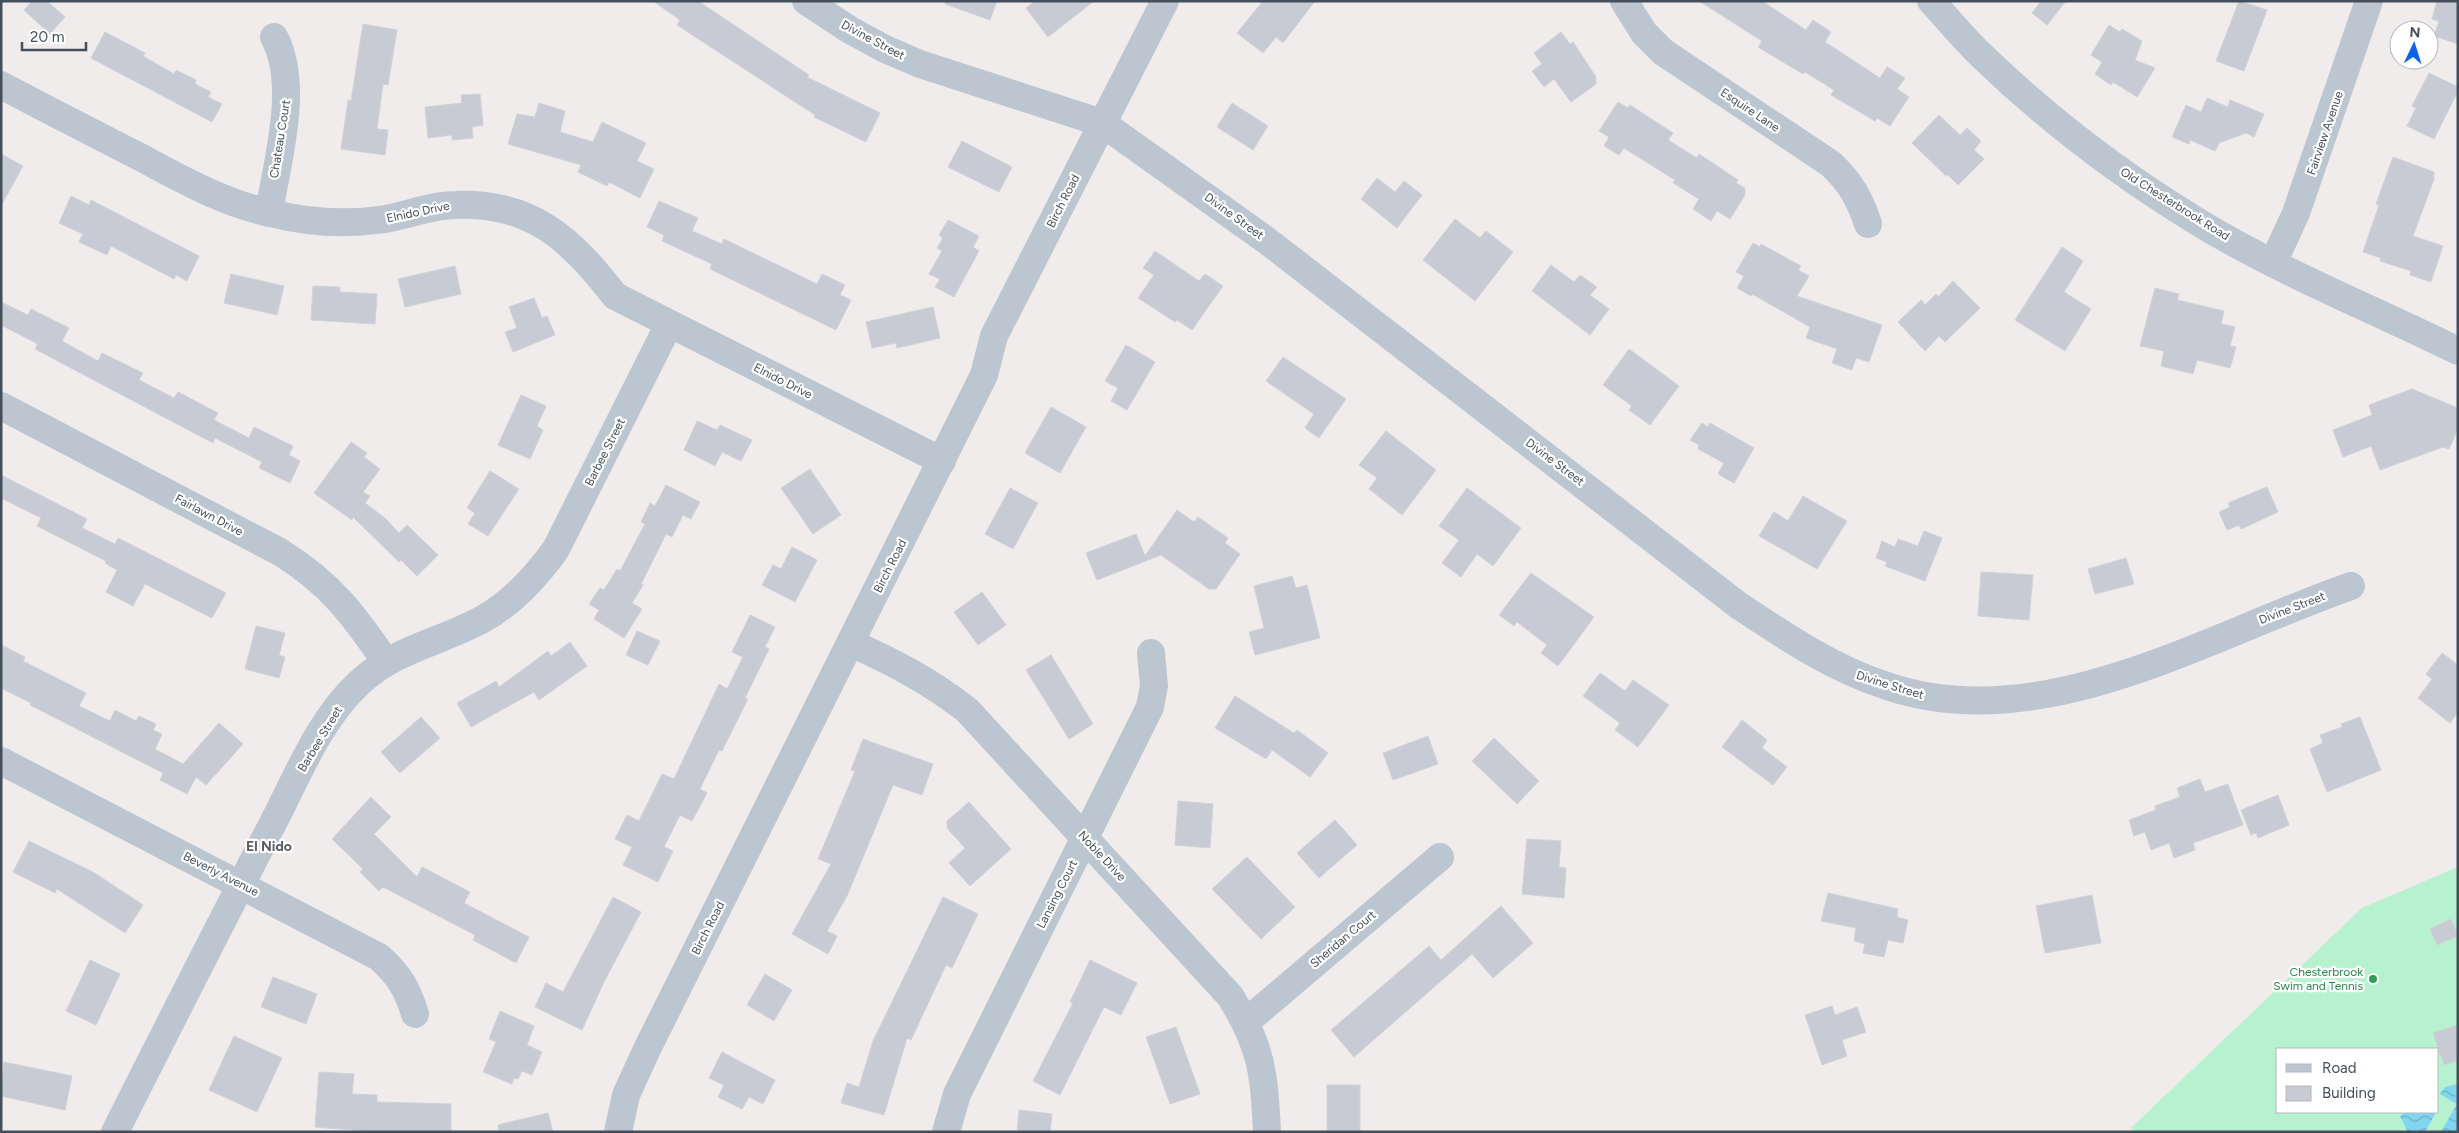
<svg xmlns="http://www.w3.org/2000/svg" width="2459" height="1133" font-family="Figtree,sans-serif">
<defs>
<pattern id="water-waves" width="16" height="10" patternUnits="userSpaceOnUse" patternTransform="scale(1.25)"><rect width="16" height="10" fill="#80d5f1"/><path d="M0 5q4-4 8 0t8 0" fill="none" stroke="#6aafc6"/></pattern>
</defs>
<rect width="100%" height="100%" fill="#f0ecec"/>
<!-- grass -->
<path fill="#b6f1d0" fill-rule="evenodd" d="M2458 867V1132H2131L2132 1127 2362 908ZM2278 1049H2438V1112H2278Z"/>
<!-- water -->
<g fill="url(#water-waves)">
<path d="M2458 1084V1132H2441L2457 1104 2440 1094 2445 1087Z"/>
<path d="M2406 1112H2436L2425 1132H2408L2400 1116Z"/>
</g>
<!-- building -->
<g fill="#c8cbd3" stroke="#d0d2d9">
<path d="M32 1H47L65 17 50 34 24 10Z"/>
<path d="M653 1H698L809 75 807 77 880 113 866 142 814 117 815 115 677 25 680 20Z"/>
<path d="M945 1H997L990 20 945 4Z"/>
<path d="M1035 1H1094L1048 37 1026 8Z"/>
<path d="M1263 1H1315L1283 43 1276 37 1263 53 1237 33Z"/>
<path d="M1699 1H1762L1806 30 1813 20 1831 32 1825 42 1880 78 1887 67 1905 78 1897 89 1909 97 1890 126 1877 118 1875 121 1831 95 1834 90 1805 72 1803 74 1758 47 1762 41Z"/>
<path d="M2041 1H2066L2047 25 2032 13Z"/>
<path d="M2239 1 2267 10 2244 71 2216 61Z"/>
<path d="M2437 1H2458V44L2434 36 2439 21 2432 19Z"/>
<path d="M363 24 397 30 388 85 383 84 377 129 388 130 385 155 341 149 348 100 351 101Z"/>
<path d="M2109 25 2120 32 2122 29 2142 41 2135 60 2155 68 2137 97 2113 82 2111 85 2095 74 2102 62 2091 55Z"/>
<path d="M105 32 145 53 143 56 174 74 176 70 196 80 195 84 211 92 208 97 222 104 212 122 91 58Z"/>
<path d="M1561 32 1570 44 1573 42 1596 77V84L1571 102 1554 79 1544 87 1532 71 1542 64 1534 53Z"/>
<path d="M2429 73 2458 87V91L2434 139 2407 126 2416 108 2412 106Z"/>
<path d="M480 94 483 125 472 127 473 138 452 140V135L428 138 425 107 462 103 461 95Z"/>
<path d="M2207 98 2228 107 2230 100 2264 114 2254 137 2246 133 2219 143 2215 151 2190 140 2189 144 2172 137 2186 105 2201 112Z"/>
<path d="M1618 102 1628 108 1630 105 1673 133 1668 140 1697 158 1699 154 1738 180 1736 183 1745 188V195L1730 219 1717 211 1711 221 1693 209 1699 199 1673 183 1675 180 1624 148 1619 155 1604 146 1609 137 1599 131Z"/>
<path d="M539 103 565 111 560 132 593 142 602 122 646 143 637 161 654 169 640 198 609 182 607 186 578 172 581 165 508 144 517 114 535 117Z"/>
<path d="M1232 103 1268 126 1253 150 1217 127Z"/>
<path d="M1939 115 1960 135 1967 128 1981 141 1974 150 1984 159 1958 185 1947 174 1946 176 1912 143Z"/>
<path d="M962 141 1012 167 999 192 948 167Z"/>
<path d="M1 154 23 166 1 206Z"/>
<path d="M2393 157 2434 172V179L2413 236 2443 246 2431 282 2410 275 2411 271 2380 261 2381 258 2363 252 2379 205 2376 204Z"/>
<path d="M1377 178 1395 192 1404 181 1422 195 1397 228 1361 199Z"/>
<path d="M71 196 89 205 91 200 199 256 187 281 176 275 174 279 111 246 107 255 79 242 83 234 59 223Z"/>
<path d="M659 201 698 218 692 231 722 244 724 239 817 284 822 274 845 285 840 295 851 300 836 330 710 269 712 264 662 241 664 235 647 227Z"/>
<path d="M1455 219 1480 238 1486 231 1513 252 1475 301 1423 260Z"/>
<path d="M948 220 979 236 973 247 979 251 954 297 935 287 940 279 929 274 942 251 937 248 943 238 939 235Z"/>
<path d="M1753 243 1760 247 1761 244 1801 266 1798 270 1809 276 1797 296 1882 325 1869 362 1856 358 1852 370 1832 363 1837 349 1806 338 1810 327 1752 294 1751 296 1737 288 1744 276 1736 272Z"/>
<path d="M2062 247 2083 261 2064 292 2091 309 2065 351 2015 320Z"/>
<path d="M1155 251 1199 281 1205 274 1223 286 1192 330 1177 320 1175 322 1138 298 1154 275 1143 268Z"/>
<path d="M1551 265 1574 282 1580 275 1597 287 1590 295 1609 309 1590 335 1532 291Z"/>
<path d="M455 266 461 294 405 307 398 279Z"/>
<path d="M231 274 284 286 277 315 224 303Z"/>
<path d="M1953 281 1980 308 1945 342 1939 336 1925 351 1898 322 1921 300 1925 305 1936 294 1938 297Z"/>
<path d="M313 286 340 287V292L377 294 375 324 311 320Z"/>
<path d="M2155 288 2179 294 2177 300 2224 311 2221 324 2235 327 2230 346 2236 347 2230 368 2197 360 2193 374 2161 366 2164 351 2140 346Z"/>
<path d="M534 298 542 318 547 316 555 335 513 352 505 332 517 328 509 307Z"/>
<path d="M1 302 28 315 31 309 69 328 62 341 98 361 102 353 143 373 139 380 174 398 178 392 218 413 214 420 249 438 254 427 293 446 289 455 300 461 290 483 259 468 262 462 215 438 213 443 35 349 38 344 1 325Z"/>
<path d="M933 307 940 338 897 348 896 343 872 348 866 322Z"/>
<path d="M1126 345 1155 362 1127 410 1111 401 1118 388 1105 381Z"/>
<path d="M1629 349 1679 386 1650 425 1629 410 1632 406 1603 385Z"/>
<path d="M1283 357 1346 399 1319 438 1305 428 1314 414 1266 381Z"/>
<path d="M2412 389 2458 408V429L2449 449 2443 447 2380 470 2371 446 2343 457 2333 430 2372 415 2369 405Z"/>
<path d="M521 395 546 406 537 426 543 430 530 459 498 445Z"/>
<path d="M1051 407 1086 427 1060 473 1025 453Z"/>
<path d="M697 421 717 430 720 425 752 440 741 461 722 452 715 466 684 450Z"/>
<path d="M1702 423 1708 427 1710 423 1754 448 1734 483 1718 474 1724 463 1698 449 1699 445 1690 440Z"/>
<path d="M1386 431 1436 470 1402 515 1369 489 1377 478 1359 465Z"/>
<path d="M351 442 367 453 364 457 380 469 363 492 370 496 365 503 385 518 399 533 407 525 438 555 417 576 401 560 399 562 353 517 352 520 314 493Z"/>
<path d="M810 469 841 515 813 534 781 488Z"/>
<path d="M490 471 519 489 488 536 468 524 475 513 467 508Z"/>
<path d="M1 475 87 519 82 528 115 544 118 538 226 593 212 618 145 584 133 606 106 592 117 570 105 563 106 561 37 526 41 518 1 498Z"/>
<path d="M666 485 700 502 691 519 683 515 672 537 666 534 641 584 643 585 632 603 642 609 624 638 594 619 599 610 589 604 600 588 604 590 617 569 620 571 645 524 641 522 650 503 655 506Z"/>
<path d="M2267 487 2278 512 2241 529 2239 525 2227 530 2219 512 2230 507 2228 503Z"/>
<path d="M1010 488 1038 503 1013 549 985 534Z"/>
<path d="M1467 488 1521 528 1493 566 1477 554 1461 577 1442 563 1459 540 1439 526Z"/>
<path d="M1803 496 1847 521 1817 569 1759 536 1774 512 1788 521Z"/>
<path d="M1177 510 1194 522 1198 517 1228 538 1225 543 1240 554 1216 589H1209L1161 555 1097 580 1086 553 1136 534 1145 556Z"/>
<path d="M1924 531 1942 538 1925 581 1885 566 1887 562 1876 558 1882 541 1895 547 1898 539 1918 546Z"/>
<path d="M792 547 817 560 795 602 762 585 773 565 781 569Z"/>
<path d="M2126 558 2134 584 2095 594 2088 569Z"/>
<path d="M1981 572 2033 575 2029 620 1978 616Z"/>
<path d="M1531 573 1594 617 1558 666 1541 653 1547 645 1517 622 1514 626 1499 615Z"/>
<path d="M1292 576 1296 588 1307 585 1320 638 1255 655 1249 632 1264 628 1254 586Z"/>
<path d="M982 592 1006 625 978 645 954 612Z"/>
<path d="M750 615 775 627 765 647 769 649 745 698 748 699 722 751 719 750 700 789 707 793 692 821 680 815 664 847 673 851 658 882 623 865 632 847 615 839 627 815 639 821 662 774 674 779 719 684 727 689 743 657 732 652Z"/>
<path d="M256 626 285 633 279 655 285 657 279 678 245 669Z"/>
<path d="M637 631 660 641 648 665 626 655Z"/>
<path d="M570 642 587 666 539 700 534 692 471 727 457 703 496 681 499 687 548 651 551 656Z"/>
<path d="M1 645 25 657 23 661 86 693 79 706 110 721 115 710 136 721 139 716 156 724 153 730 162 734 155 749 183 764 219 723 243 744 206 785 196 777 187 794 160 780 163 773 30 705 31 703 1 688Z"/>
<path d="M2442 653 2458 665V712L2450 723 2418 698 2432 679 2426 674Z"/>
<path d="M1051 655 1093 724 1069 739 1026 670Z"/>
<path d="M1600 673 1625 691 1633 680 1669 705 1638 747 1615 730 1620 723 1583 696Z"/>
<path d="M1235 696 1294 733 1297 730 1328 753 1310 777 1272 750 1266 759 1215 728Z"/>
<path d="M421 717 440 738 400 773 381 752Z"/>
<path d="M2360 717 2381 770 2327 792 2310 749 2323 743 2320 735 2342 727 2341 724Z"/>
<path d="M1742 720 1767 740 1762 748 1787 767 1773 785 1722 747Z"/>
<path d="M1428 736 1438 764 1393 780 1383 753Z"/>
<path d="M1494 738 1539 781 1517 804 1472 761Z"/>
<path d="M863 739 933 764 922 795 893 785 847 896 827 931 837 936 828 954 792 934 831 864 818 859 855 771 851 770Z"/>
<path d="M2200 779 2205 792 2228 784 2243 825 2193 843 2195 850 2174 858 2169 843 2151 850 2145 832 2134 836 2129 820 2156 810 2155 806 2180 797 2177 788Z"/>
<path d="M2278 795 2289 825 2258 838 2256 833 2251 835 2241 810Z"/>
<path d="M371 797 391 817 374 834 417 877 422 867 470 892 464 903 529 937 516 963 473 940 475 935 383 887 379 891 360 872 363 869 332 839Z"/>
<path d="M1178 801 1213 804 1210 848 1175 845Z"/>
<path d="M969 802 1011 849 970 886 949 863 965 848 947 828V821Z"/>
<path d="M1335 820 1357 845 1319 878 1297 853Z"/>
<path d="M1527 839 1561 841 1559 867 1566 868 1564 898 1522 894Z"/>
<path d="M29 841 93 872 143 905 125 933 57 889 55 893 13 872Z"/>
<path d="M1247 857 1295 907 1261 939 1212 889Z"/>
<path d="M1828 893 1898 909 1897 917 1908 920 1903 943 1888 940 1884 957 1863 953 1865 944 1854 941 1856 928 1821 921Z"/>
<path d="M2092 895 2101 943 2045 953 2036 906Z"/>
<path d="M613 897 641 912 604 982 582 1030 535 1007 546 983 563 992Z"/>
<path d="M943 897 978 914 952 968 946 965 911 1040 907 1038 884 1115 841 1103 847 1083 859 1087 873 1041Z"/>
<path d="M1501 906 1533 943 1493 978 1472 954 1354 1057 1331 1030 1429 946 1441 960Z"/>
<path d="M2451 919 2458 936 2437 945 2430 929Z"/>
<path d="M90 960 120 974 96 1025 66 1011Z"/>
<path d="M1090 960 1137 983 1121 1015 1104 1007 1060 1095 1033 1081 1073 1003 1070 1002Z"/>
<path d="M765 974 792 990 774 1021 747 1005Z"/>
<path d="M273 977 317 994 306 1024 261 1007Z"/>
<path d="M1832 1006 1835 1015 1857 1007 1866 1032 1842 1040 1847 1056 1822 1065 1805 1015Z"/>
<path d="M500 1011 534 1026 527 1045 542 1052 532 1075 522 1071 518 1079 514 1078 512 1084 483 1072 496 1042 489 1039Z"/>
<path d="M2458 1025V1060L2444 1065 2433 1033Z"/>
<path d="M1176 1027 1200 1094 1170 1104 1146 1037Z"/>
<path d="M234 1036 282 1058 257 1112 209 1090Z"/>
<path d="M722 1052 775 1080 763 1104 749 1097 742 1109 718 1097 724 1085 709 1078Z"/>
<path d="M4 1062 72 1076 65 1110 1 1096Z"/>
<path d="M319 1072 354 1074 352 1094 377 1095V1102L451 1104V1132H378L315 1127Z"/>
<rect x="1327" y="1085" width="33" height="47"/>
<path d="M1019 1110 1052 1114 1050 1132H1017Z"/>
<path d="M548 1113 553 1132H499L498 1125Z"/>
</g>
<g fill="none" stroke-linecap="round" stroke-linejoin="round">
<!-- minor -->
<g stroke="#bcc6d0" stroke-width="28">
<path d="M806 1 850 30 885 49 920 64 1102 123 1266 240 1738 605C1785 636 1830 667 1884 685 2039 740 2207 636 2351 586"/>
<path d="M1624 1 1644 33 1663 52 1831 164C1850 182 1860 199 1868 224"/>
<path d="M1931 1C1948 19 1964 39 1982 56 2047 119 2121 175 2198 222 2280 272 2371 308 2458 351"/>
<path d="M1 85C48 110 95 134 142 158 183 180 224 203 270 213 306 222 341 225 378 220 404 217 429 205 456 205 532 202 572 240 615 296L942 461"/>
<path d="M269 213C277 161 300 85 274 37"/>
<path d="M2273 263 2296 213 2369 1"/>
<path d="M1 406 280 552C331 584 353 614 386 662"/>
<path d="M851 643C895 663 928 680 967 710L1230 996C1262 1047 1264 1073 1267 1132"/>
<path d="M1 761 379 957C399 975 407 988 415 1014"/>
<path d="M1246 1022 1440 857"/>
<path d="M115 1132C167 1029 219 926 272 825 297 777 319 720 359 683 397 648 439 643 483 619 513 602 536 577 556 549L669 324"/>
<path d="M618 1132 626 1095 648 1047 984 375 994 336 1165 1"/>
<path d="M946 1132 957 1094 1150 707 1154 686 1151 653"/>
</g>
</g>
<!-- markers -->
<circle fill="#2e9e5b" stroke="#fff" stroke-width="2" cx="2373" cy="979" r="5"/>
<g text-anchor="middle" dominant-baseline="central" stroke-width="4.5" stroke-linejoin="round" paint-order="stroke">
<!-- street labels -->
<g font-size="12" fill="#444f5b" stroke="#fff">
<text transform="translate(873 40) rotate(28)">Divine Street</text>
<text transform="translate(1750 110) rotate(34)">Esquire Lane</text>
<text transform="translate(2325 133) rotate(-71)">Fairview Avenue</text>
<text transform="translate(280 139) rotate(-81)">Chateau Court</text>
<text transform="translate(1063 201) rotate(-63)">Birch Road</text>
<text transform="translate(2175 204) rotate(32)">Old Chesterbrook Road</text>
<text transform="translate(418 212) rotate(-12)">Elnido Drive</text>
<text transform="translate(1234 216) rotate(36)">Divine Street</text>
<text transform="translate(783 381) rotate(27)">Elnido Drive</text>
<text transform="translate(605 452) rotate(-63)">Barbee Street</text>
<text transform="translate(1555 462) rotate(37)">Divine Street</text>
<text transform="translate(209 515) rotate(28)">Fairlawn Drive</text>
<text transform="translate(890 566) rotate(-63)">Birch Road</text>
<text transform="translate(2292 608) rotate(-21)">Divine Street</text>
<text transform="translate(1890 685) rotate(17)">Divine Street</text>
<text transform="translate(320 739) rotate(-59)">Barbee Street</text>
<text transform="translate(1102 856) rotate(47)">Noble Drive</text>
<text transform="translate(221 874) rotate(27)">Beverly Avenue</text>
<text transform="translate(1057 894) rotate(-63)">Lansing Court</text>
<text transform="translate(708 928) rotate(-63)">Birch Road</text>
<text transform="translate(1343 939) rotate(-40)">Sheridan Court</text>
</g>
<!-- leisure labels -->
<g font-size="12" fill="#27864d" stroke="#fff" text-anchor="end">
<text x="2363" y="972">Chesterbrook<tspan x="2363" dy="14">Swim and Tennis</tspan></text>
</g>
<!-- neighbourhood labels -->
<g font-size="14" font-weight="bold" fill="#595c62" stroke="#fff">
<text x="269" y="846">El Nido</text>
</g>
</g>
<!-- border -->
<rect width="2459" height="1133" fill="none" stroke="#444f5b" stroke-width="5"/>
<!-- legend -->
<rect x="2276" y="1048" width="162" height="65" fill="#ffffff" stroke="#b4b9bd"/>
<rect x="2286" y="1064" width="25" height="8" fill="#bcc6d0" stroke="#b4b9bd"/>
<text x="2322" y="1073" font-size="15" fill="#444f5b">Road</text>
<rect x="2286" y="1086" width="25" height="15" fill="#c8cbd3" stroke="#b4b9bd"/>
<text x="2322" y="1098" font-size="15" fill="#444f5b">Building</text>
<!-- north arrow -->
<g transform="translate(2414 45) rotate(4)"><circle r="24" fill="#ffffff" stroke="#b4b9bd"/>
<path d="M0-4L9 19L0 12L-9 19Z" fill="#0d63e9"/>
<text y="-8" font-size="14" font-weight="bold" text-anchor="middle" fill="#444f5b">N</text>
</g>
<!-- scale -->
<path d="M22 42v8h64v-8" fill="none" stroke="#444f5b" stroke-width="2.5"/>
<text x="30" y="42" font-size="15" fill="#444f5b" stroke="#ffffff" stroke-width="4" paint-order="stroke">20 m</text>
</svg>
